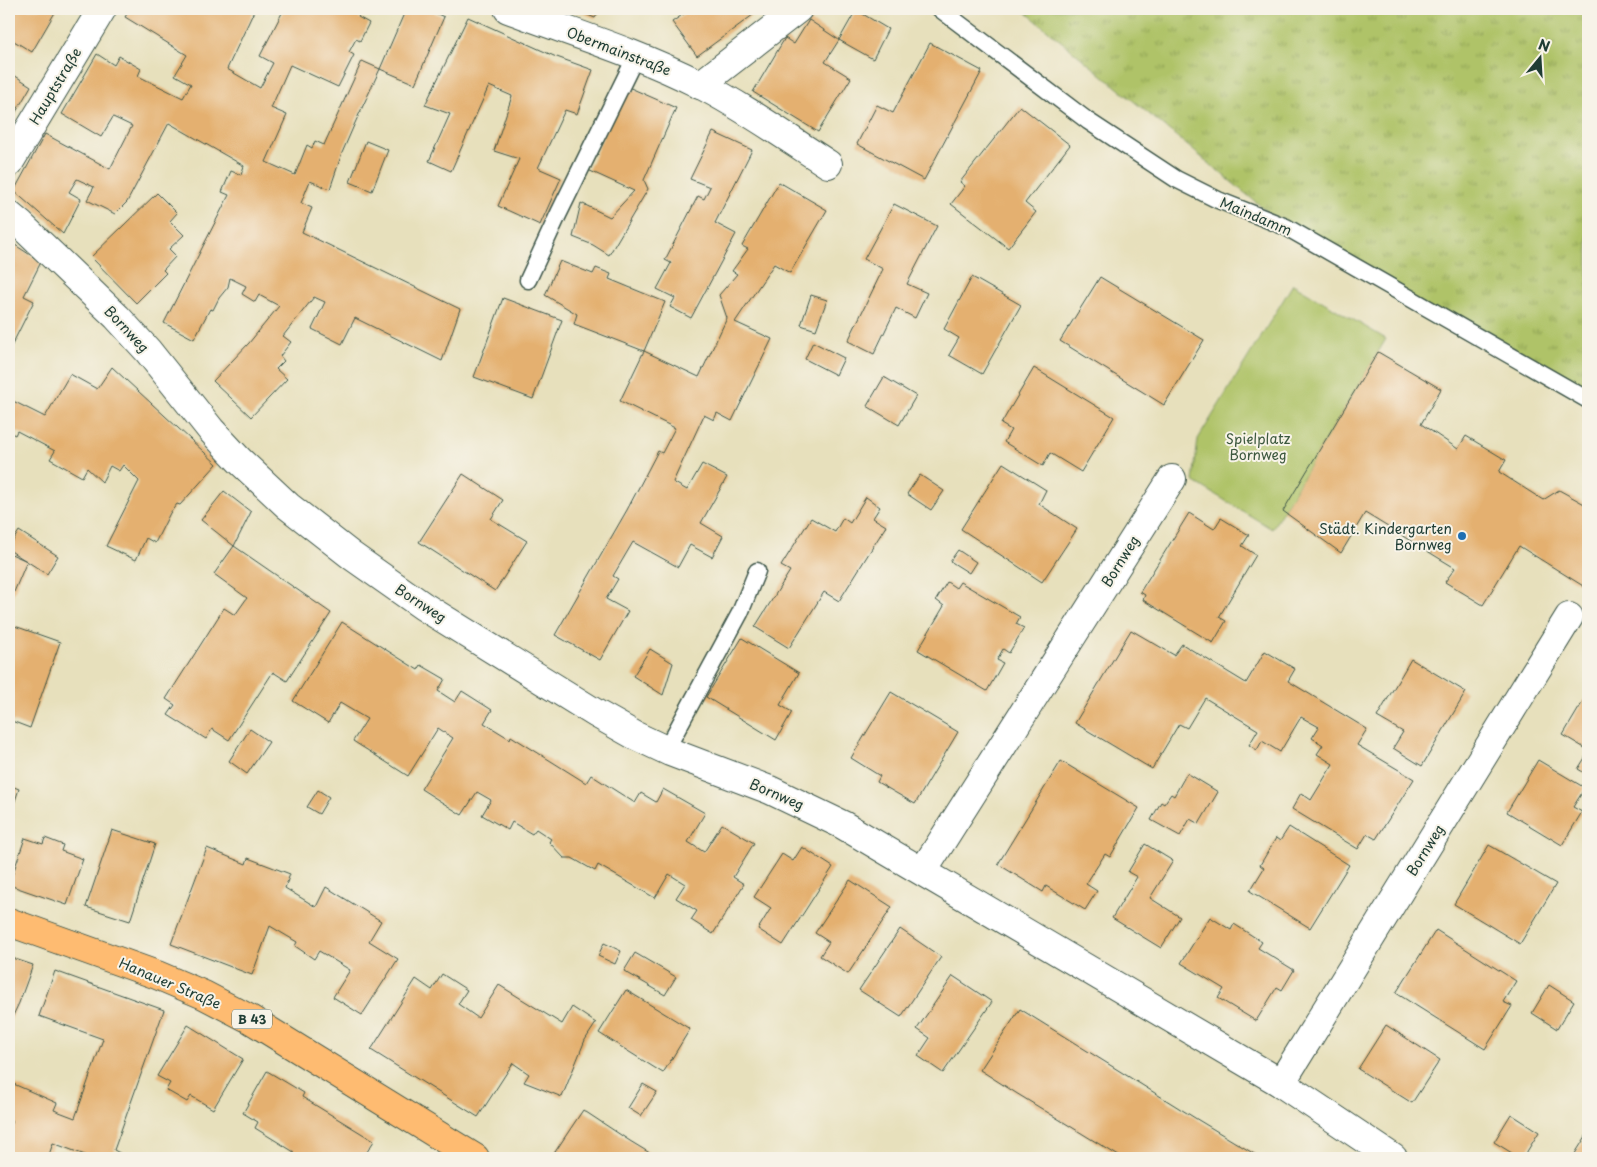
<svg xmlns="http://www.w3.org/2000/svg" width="1597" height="1167" font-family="'Playpen Sans',sans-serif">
<defs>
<pattern id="grass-tufts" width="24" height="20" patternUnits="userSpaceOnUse" patternTransform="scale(1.25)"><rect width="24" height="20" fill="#afc367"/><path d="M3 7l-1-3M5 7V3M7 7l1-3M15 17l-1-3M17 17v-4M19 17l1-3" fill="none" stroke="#8ea056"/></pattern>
</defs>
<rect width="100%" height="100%" fill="#f7f3e8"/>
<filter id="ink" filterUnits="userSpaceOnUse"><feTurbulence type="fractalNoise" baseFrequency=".02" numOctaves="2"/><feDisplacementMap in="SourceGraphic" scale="10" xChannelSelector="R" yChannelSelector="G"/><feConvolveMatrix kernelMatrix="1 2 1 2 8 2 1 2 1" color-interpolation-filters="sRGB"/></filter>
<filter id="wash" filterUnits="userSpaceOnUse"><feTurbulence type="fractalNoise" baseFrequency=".0096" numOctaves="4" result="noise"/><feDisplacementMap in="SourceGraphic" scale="20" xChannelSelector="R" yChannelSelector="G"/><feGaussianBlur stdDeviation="1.12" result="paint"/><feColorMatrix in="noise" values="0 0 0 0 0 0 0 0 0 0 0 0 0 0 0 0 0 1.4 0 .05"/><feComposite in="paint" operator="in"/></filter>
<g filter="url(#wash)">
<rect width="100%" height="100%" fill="#e7e0bc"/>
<!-- grass -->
<path fill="url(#grass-tufts)" stroke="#67804e" d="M1022 9H1588V400L1286 227Z"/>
<!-- green -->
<path fill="#afc367" stroke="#67804e" d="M1293 284 1386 339 1272 529 1193 481 1198 439Z"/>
<g id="blocks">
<!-- building -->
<g fill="#e4b070">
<path d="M9 9H57L32 52 9 38Z"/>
<path d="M130 9H255L227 69 260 88 273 63 260 56 284 9H363L358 17 369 23 360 41 356 39 349 52 354 55 338 87 290 65 271 108 287 115 266 162 295 175 307 145 312 148 315 141 324 145 362 61 380 69 355 123 342 153 330 189 310 181 301 203 312 208 302 232 460 309 442 361 355 318 342 344 312 329 325 302 314 297 283 336 291 342 280 356 284 361 276 369 287 379 251 417 213 381 249 343 279 306 259 295 255 302 242 294 246 286 230 278 228 287 219 298 213 310 210 309 194 339 164 323 229 195 222 192 231 171 241 175 244 166 169 123 127 202 115 214 87 200 94 187 77 179 69 192 81 199 63 234 14 191 45 134 110 169 132 126 113 117 101 137 62 114 97 54 114 65 119 56 141 69 138 76 183 98 191 84 175 75 187 55 125 17Z"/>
<path d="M406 9H427L444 17 415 84 380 69Z"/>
<path d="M573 9H601L595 18Z"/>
<path d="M691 9H761L697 56 672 22Z"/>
<path d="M856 10 888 29 873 59 839 40Z"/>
<path d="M468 17 554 56 593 70 577 114 565 110 538 168 561 178 540 225 498 206 519 159 494 151 512 96 489 86 451 171 429 161 450 114 425 105Z"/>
<path d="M809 20 839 40 825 62 851 78 818 132 753 92 785 38 794 44Z"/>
<path d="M930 43 982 71 924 180 857 144 877 105 893 113Z"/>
<path d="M9 72 31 86 9 124Z"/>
<path d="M626 86 676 108 644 180 648 189 609 255 593 245 573 237 581 203 610 217 634 191 588 170Z"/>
<path d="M1020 106 1070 145 1025 203 1036 212 1008 248 951 204 965 186 960 182Z"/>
<path d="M713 132 752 150 715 223 736 234 691 318 670 307 675 298 657 289 671 263 665 260 698 196 704 199 710 187 690 179Z"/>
<path d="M366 141 388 150 372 191 350 182Z"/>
<path d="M779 182 827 210 790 273 774 264 735 322 772 339 732 421 717 413 714 420 704 415 673 482 687 490 702 464 727 477 701 523 723 536 712 557 690 545 678 567 633 542 613 576 618 579 606 599 628 611 600 660 555 635 627 510 658 451 662 453 675 428 620 401 644 351 699 377 727 318 719 295 737 274 732 271 748 249 742 246Z"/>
<path d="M157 193 177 213 170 221 184 235 169 249 176 256 163 270 166 273 136 303 91 257Z"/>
<path d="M894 204 937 226 907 284 927 293 915 318 896 308 874 354 848 341 883 269 864 259Z"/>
<path d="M9 241 41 262 24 296 34 301 11 347 9 346Z"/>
<path d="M560 261 593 274 596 268 611 274 609 279 665 302 644 351 574 324 577 314 545 295Z"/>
<path d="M972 277 1021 305 982 374 949 355 959 338 944 329Z"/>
<path d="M1100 277 1204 340 1164 405 1060 341Z"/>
<path d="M811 295 827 300 816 330 801 325Z"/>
<path d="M503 298 562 320 533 399 474 377Z"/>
<path d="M813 342 844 358 836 375 805 359Z"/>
<path d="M1378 352 1441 389 1421 424 1458 449 1466 436 1506 460 1499 472 1543 500 1559 490 1588 506V589L1519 546 1483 605 1445 582 1455 568 1365 513 1341 553 1283 511Z"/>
<path d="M112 367 217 464 180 505 177 504 170 513 155 543 146 538 136 560 106 546 139 481 123 465 119 471 110 466 102 482 87 468 82 477 50 459 55 451 17 431 15 435 9 432V399L45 417 70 374 97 389Z"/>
<path d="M1034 368 1114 417 1081 472 1050 453 1043 466 1004 442 1011 430 1001 424Z"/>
<path d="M884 377 916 396 899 425 867 406Z"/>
<path d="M1003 463 1046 490 1039 504 1077 529 1042 582 961 529Z"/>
<path d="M463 474 503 500 491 519 527 541 495 591 419 542Z"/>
<path d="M920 475 944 491 931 510 907 494Z"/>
<path d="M224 491 251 512 234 546 201 520Z"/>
<path d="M866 497 880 507 873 518 886 526 839 601 824 592 789 648 755 627 790 571 781 566 811 518 835 532 843 518 850 523Z"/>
<path d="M1189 513 1214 529 1221 518 1249 535 1242 546 1256 555 1219 617 1226 621 1213 643 1143 600 1145 595 1140 592Z"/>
<path d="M19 531 58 556 47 574 9 550V547Z"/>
<path d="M234 546 331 613 287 681 273 672 229 740 212 729 206 739 168 715 175 705 166 699 224 608 235 615 247 598 214 574Z"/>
<path d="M958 550 976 562 969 573 950 561Z"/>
<path d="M9 553 27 561 9 604Z"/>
<path d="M947 582 956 588 960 582 1020 617 1016 624 1024 628 1009 653 1003 649 997 660 1003 663 987 691 918 650 944 606 936 600Z"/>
<path d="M342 622 418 670 421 665 445 679 438 691 455 702 462 691 492 710 484 723 510 739 511 736 586 783 591 775 635 803 641 793 656 802 663 789 705 813 688 842 704 852 722 824 754 843 733 877 744 884 713 934 691 920 697 911 676 898 685 884 669 874 655 898 598 865 595 871 572 858H564L549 842 551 839 536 829 532 834 512 822 508 830 482 815 491 800 477 792 462 815 421 789 453 738 438 728 408 776 353 741 367 719 340 703 328 723 293 701Z"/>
<path d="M9 624 60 642 30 728 9 720Z"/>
<path d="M1131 630 1174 655 1182 644 1246 683 1265 651 1295 669 1288 681 1367 729 1357 745 1414 779 1376 839 1367 834 1358 849 1292 809 1301 793 1311 800 1333 764 1317 754 1323 745 1312 738 1319 727 1301 717 1280 752 1262 741 1257 750 1249 745 1258 730 1205 698 1187 728 1179 724 1152 769 1075 723Z"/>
<path d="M742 638 799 673 780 705 792 712 776 740 706 697Z"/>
<path d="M650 649 673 663 663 695 633 676Z"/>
<path d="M1411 659 1466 692 1422 766 1393 748 1403 732 1377 717Z"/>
<path d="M891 692 958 732 915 804 877 782 880 776 851 758Z"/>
<path d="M1588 693V750L1563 735Z"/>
<path d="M250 729 269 742 247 774 229 761Z"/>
<path d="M1588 753V775L1578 769Z"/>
<path d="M1538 760 1585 788 1573 807 1582 812 1562 845 1507 812Z"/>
<path d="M1061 761 1139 808 1110 857 1105 854 1086 884 1097 891 1085 910 1046 886 1043 892 998 864Z"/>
<path d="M1187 773 1218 792 1199 824 1190 819 1180 836 1151 820 1161 802 1164 804 1171 794 1174 796Z"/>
<path d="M9 785 19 789 12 810 9 808Z"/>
<path d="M318 790 329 797 319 814 307 807Z"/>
<path d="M1289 827 1349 865 1310 928 1250 891 1264 868 1260 865 1276 838 1280 841Z"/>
<path d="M112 830 155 844 130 921 86 907Z"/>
<path d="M25 838 43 844 45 838 63 845 61 851 83 859 67 905 9 885Z"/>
<path d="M1145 844 1173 861 1150 898 1180 917 1161 948 1112 918 1137 877 1128 872Z"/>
<path d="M1489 845 1556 884 1520 944 1454 904Z"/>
<path d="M802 847 833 867 783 945 758 929 771 908 754 897 782 854 793 861Z"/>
<path d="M207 848 246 864 248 858 290 874 285 888 316 907 326 887 381 921 369 941 398 959 362 1015 333 997 350 970 319 951 314 959 295 946 297 942 270 926 252 975 171 944Z"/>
<path d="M850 880 892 907 848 974 820 956 829 942 815 933Z"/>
<path d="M1210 917 1231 930 1234 924 1262 942 1258 948 1294 970 1282 990 1277 987 1256 1021 1218 998 1224 989 1181 963Z"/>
<path d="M900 929 941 957 901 1017 859 990Z"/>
<path d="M1436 930 1516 981 1503 1002 1512 1006 1485 1049 1396 993Z"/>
<path d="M604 943 621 951 615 964 598 956Z"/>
<path d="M635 953 676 977 665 995 624 971Z"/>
<path d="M9 957 33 965 19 1003 9 1024Z"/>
<path d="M55 971 164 1010 114 1150 129 1158H93L53 1143 48 1158H9V1130L13 1121 9 1119V1082L57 1103 54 1110 75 1118 103 1039 39 1016Z"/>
<path d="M442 974 467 990 458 1004 478 1018 499 985 562 1024 572 1007 596 1023 585 1040 562 1097 524 1082 529 1074 513 1063 478 1117 371 1050 416 979 432 990Z"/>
<path d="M953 976 992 1002 943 1073 918 1056 930 1038 917 1029Z"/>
<path d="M1549 985 1574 1001 1557 1029 1532 1013Z"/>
<path d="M626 990 690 1029 663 1073 599 1033Z"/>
<path d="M1020 1009 1195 1118 1261 1158H1122L1016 1093 980 1070Z"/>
<path d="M188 1025 243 1059 213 1109 191 1096 187 1102 166 1090 170 1083 157 1076Z"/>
<path d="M1386 1025 1440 1060 1412 1103 1358 1069Z"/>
<path d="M267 1071 304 1093 302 1097 374 1141 363 1158H291L294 1152 255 1128 258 1122 243 1113Z"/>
<path d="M643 1084 657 1092 641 1116 628 1108Z"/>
<path d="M583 1110 630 1141 658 1158H551Z"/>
<path d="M1511 1114 1539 1132 1523 1158H1520L1494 1142Z"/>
<path d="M1588 1133V1158H1573L1576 1152Z"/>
</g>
</g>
</g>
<g filter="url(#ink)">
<use href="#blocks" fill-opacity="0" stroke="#3d5548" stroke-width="1"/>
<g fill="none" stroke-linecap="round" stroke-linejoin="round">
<!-- service casing -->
<g stroke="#3d5548" stroke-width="19">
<g id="service">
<path d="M940 9 1088 121 1176 179 1218 200 1286 227 1588 400"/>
<path d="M528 280 559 213 636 56"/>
<path d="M666 750 740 613 757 571"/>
</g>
</g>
<!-- minor casing -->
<g stroke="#3d5548" stroke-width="30">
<g id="minor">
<path d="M508 9C572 33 638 53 699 84 744 107 786 137 828 164"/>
<path d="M700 85 798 9"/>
<path d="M9 163 102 9"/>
<path d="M9 215 21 225 117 317 148 351 211 430 240 461 288 506 352 556 423 606 597 714 636 736 670 752 770 790 843 825 1281 1083 1393 1158"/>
<path d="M923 871 1172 479"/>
<path d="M1281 1083 1569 617"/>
</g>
</g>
<!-- primary casing -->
<g stroke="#3d5548" stroke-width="30">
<path id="primary" d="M9 922 157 975 204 995 250 1019 475 1158"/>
</g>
<!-- service -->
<use href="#service" stroke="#fff" stroke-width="16"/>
<!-- minor -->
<use href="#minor" stroke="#fff" stroke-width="28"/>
<!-- primary -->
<use href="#primary" stroke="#febb71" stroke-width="28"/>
</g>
</g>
<!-- markers -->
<circle fill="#1f6fb2" stroke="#f7f3e8" stroke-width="2" cx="1462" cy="536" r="5"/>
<g text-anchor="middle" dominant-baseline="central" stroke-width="4" stroke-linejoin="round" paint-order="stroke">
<!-- shield labels -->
<rect fill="#f7f3e8" stroke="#60746a" stroke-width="1" x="232" y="1009.5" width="40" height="19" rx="4"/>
<g font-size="12" font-weight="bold" fill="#1f3d34">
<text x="252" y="1019">B 43</text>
</g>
<!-- street labels -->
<g font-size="14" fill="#1f3d34" stroke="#f7f3e8">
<text transform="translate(619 51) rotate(21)">Obermainstraße</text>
<text transform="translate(55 86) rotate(-59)">Hauptstraße</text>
<text transform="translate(1256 216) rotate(23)">Maindamm</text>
<text transform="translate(127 329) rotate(47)">Bornweg</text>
<text transform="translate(1120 561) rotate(-58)">Bornweg</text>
<text transform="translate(421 603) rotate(33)">Bornweg</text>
<text transform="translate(777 794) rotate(23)">Bornweg</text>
<text transform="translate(1425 850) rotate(-58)">Bornweg</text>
<text transform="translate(170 983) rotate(23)">Hanauer Straße</text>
</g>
<!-- park labels -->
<g font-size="14" fill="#3c583e" stroke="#f7f3e8">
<text x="1258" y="438">Spielplatz<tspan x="1258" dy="16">Bornweg</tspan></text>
</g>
<!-- poi labels -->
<g font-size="14" fill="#1f3d34" stroke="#f7f3e8" text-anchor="end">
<text x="1452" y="528">Städt. Kindergarten<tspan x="1452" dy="16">Bornweg</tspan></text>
</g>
</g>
<!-- margin -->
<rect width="1597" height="1167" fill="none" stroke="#f7f3e8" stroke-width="30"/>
<!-- north arrow -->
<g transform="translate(1540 58) rotate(18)" stroke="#f7f3e8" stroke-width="4" paint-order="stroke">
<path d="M0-4L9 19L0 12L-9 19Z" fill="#1f3d34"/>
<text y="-8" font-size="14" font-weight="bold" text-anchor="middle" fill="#1f3d34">N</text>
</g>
</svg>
